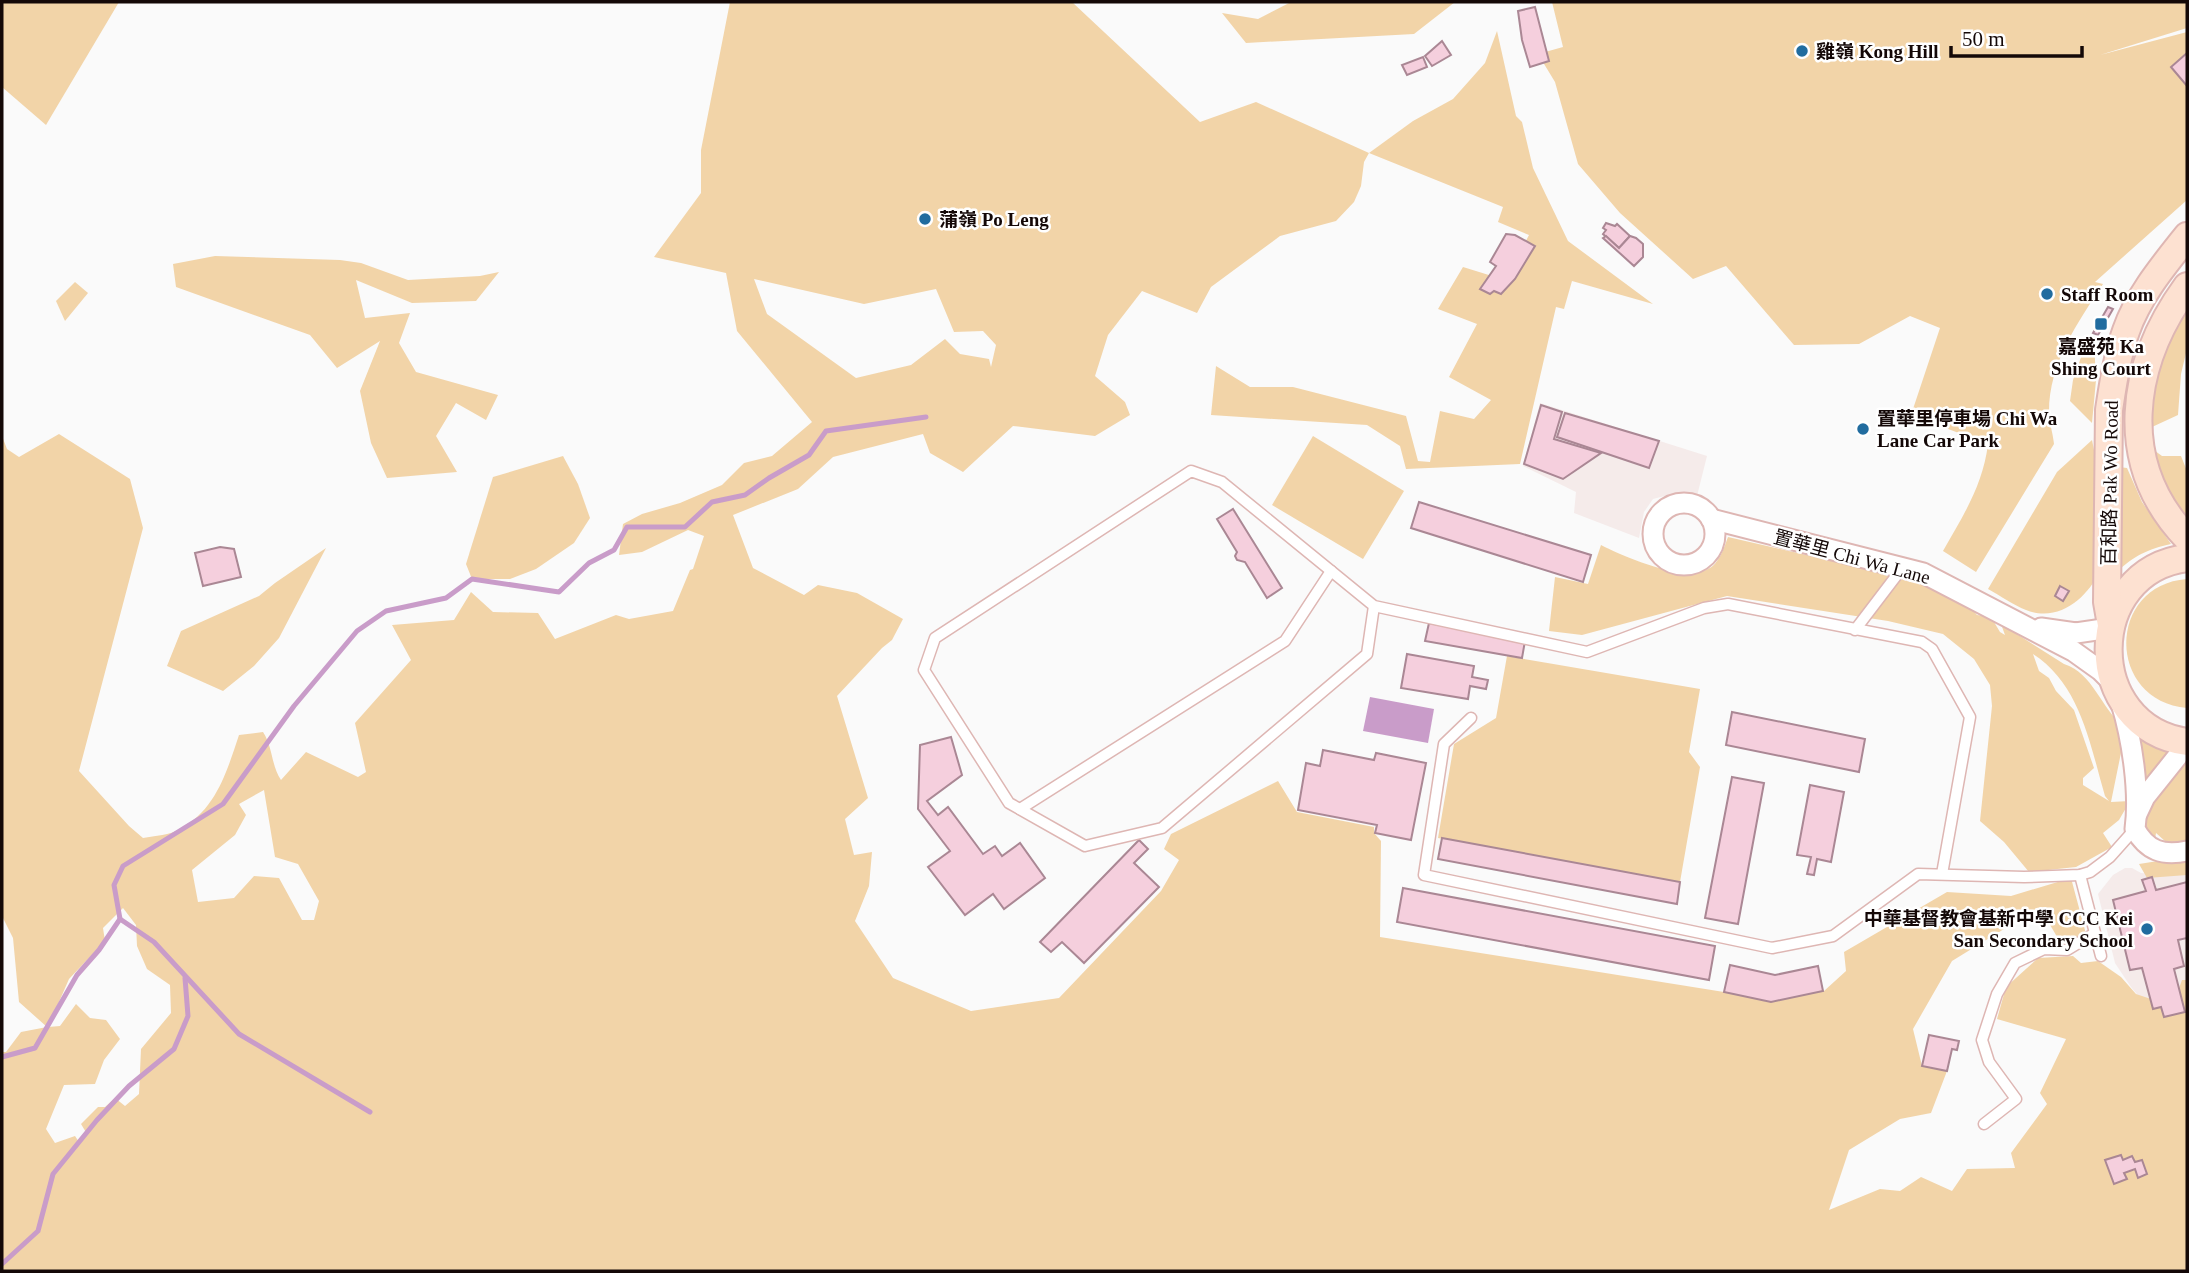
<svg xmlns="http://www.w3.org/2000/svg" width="2189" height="1273" font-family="'Times New Roman','Noto Sans TC',serif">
<rect width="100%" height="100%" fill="#fafafa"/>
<!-- built -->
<g fill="#f5ebea">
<path d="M1540 403 1707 456 1696 500 1672 494 1653 499 1644 512 1639 538 1574 513 1576 492 1523 466Z"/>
<path d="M2125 868H2132L2141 873 2157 874 2187 870V1021L2160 1022 2131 987 2115 963 2098 894 2113 875Z"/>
</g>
<!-- green -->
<g fill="#f2d4a8" fill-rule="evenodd">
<path d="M2 2H119L46 125 2 87Z"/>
<path d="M730 2H1072L1200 122 1256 102 1369 153 1413 121 1453 99 1485 63 1497 31 1516 116 1522 122 1533 168 1568 241 1653 304 1572 281 1564 309 1556 307 1520 464 1406 469 1400 446 1367 425 1211 415 1216 366 1250 387H1293L1406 416 1418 461 1430 462 1440 411 1474 419 1491 400 1449 377 1477 324 1438 309 1463 267 1505 280 1529 235 1498 222 1503 207 1369 153 1364 162 1361 186 1354 202 1336 221 1280 236 1211 287 1197 313 1142 291 1108 335 1095 376 1125 402 1130 415 1095 436 1013 426 963 472 930 453 923 434 833 457 798 489 733 515 753 568 804 595 818 585 857 593 903 619 892 640 882 648 837 696 868 798 845 819 854 855 872 852 869 886 855 921 893 978 971 1011 1059 998 1161 891 1179 860 1164 849 1171 834 1278 781 1297 812 1374 827V833L1381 841 1380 937 1724 992 1771 1002 1824 991 1846 971 1844 952 1947 892 2011 896 2071 878 2086 934 2063 947 2046 918 2017 921 1952 961 1913 1029 1922 1066 1947 1071 1931 1113 1900 1119 1849 1150 1829 1210 1880 1189 1900 1191 1921 1177 1952 1191 1967 1169 2015 1168 2011 1153 2047 1104 2040 1093 2066 1039 1997 1019 2006 987 2038 958 2073 956 2081 963 2098 961 2121 977 2136 994 2163 1003 2177 994 2182 980H2187V1271H2V1052H6L21 1032 47 1027 19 1002 13 938 2 916V436L7 449 19 457 59 434 130 479 143 528 79 771 129 826 143 838C155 836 170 835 180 829 216 810 227 771 239 735L263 732C273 747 271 765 281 780L306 752 358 777 366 772 355 723 411 660 392 625 454 620 471 592 493 612 538 613 555 639 616 615 629 619 673 611 690 570 693 569 704 536 688 530 642 552 619 555 623 524 642 514 680 503 722 485 744 463 772 456 812 422 737 331 726 273 654 257 701 193V150ZM754 279 864 304 936 289 954 332 983 331 996 345 991 367 989 359 960 354 945 339 911 365 856 378 767 314ZM264 790 275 857 298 864 319 901 314 920H302L279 878 254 876 234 898 198 902 192 870 235 835 246 815 239 804ZM123 908 136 925 137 946 147 969 170 985 171 1013 141 1049 139 1094 125 1106 115 1098 105 1107H98L81 1124 87 1134 79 1142 75 1136 55 1143 46 1129 64 1085 95 1084 104 1060 120 1039 106 1020 90 1018 76 1004 60 1026 48 1027 69 979 105 941 103 928Z"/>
<path d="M1291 2H1455L1414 34 1246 43 1222 13 1258 19Z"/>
<path d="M1552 2H2187V28L2100 55 2187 32V200L2095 282 2103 284C2078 322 2049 363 2049 412 2049 422 2053 433 2054 444L1976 572 1943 551C1963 516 1983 485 1988 444L1911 415 1940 328 1910 316 1859 344 1794 345 1726 266 1693 279 1620 213 1578 164 1555 82 1538 54 1563 47Z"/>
<path d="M215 256 340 260 361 263 408 280 480 276 499 272 476 301 412 303 356 280 365 318 410 313 399 343 416 372 498 395 486 420 456 403 436 436 457 472 387 478 371 443 360 391 380 341 337 368 310 335 176 287 173 264Z"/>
<path d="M75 282 88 293 65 321 56 301Z"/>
<path d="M2187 310V349L2181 374 2178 415 2152 427 2154 387 2166 349Z"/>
<path d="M2094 341 2096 380 2092 423 2070 401 2073 380 2086 343Z"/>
<path d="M1313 436 1404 491 1363 559 1272 505Z"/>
<path d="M2092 440 2095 455 2100 571C2087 598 2059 623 2026 610 2013 605 2001 596 1988 589L2057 472Z"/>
<path d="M2151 448 2162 456H2181L2187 471V516C2166 497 2157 475 2151 448Z"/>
<path d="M563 456 578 484 590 518 574 543 536 569 510 579H472L466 564 493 477Z"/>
<path d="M2119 467 2127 468 2142 502 2171 544C2148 549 2133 556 2116 573Z"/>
<path d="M1728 537 1916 580 1963 599 1977 615 1991 617 2000 632 2005 635 2001 624 2064 664C2093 673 2101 708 2123 726V743L2111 802 2130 801 2119 820 2103 833 2112 847 2076 867 2029 872 2004 842 1980 821 1992 706 1990 685 1974 659 1943 634 1888 621 1727 596 1582 635 1549 631 1555 577 1588 584 1601 545C1625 557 1682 582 1708 569 1719 564 1724 548 1728 537ZM2033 654C2081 685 2090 745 2105 796L2109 801 2083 785V778L2094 768 2074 710 2056 691 2049 678 2039 671Z"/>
<path d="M326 548 279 638 254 666 223 691 167 666 181 631 259 596 275 583Z"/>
<path d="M2187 579V708C2106 701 2106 585 2187 579Z"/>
<path d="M1507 656 1700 689 1689 752 1700 767 1680 882 1438 838 1454 744 1496 718Z"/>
<path d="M2129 728 2187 758V875L2147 878 2139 864 2158 861 2166 842 2156 833 2154 846 2143 845Z"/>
</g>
<!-- water -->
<path fill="#c99cc9" d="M1370 697 1434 709 1428 743 1363 731Z"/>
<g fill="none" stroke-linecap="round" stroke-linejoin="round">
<!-- stream -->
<g stroke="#c99cc9" stroke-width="5">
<path d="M120 919 154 942 239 1034 370 1112"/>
<path d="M2 1057 35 1048 77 975 99 950 120 919 114 885 123 866 223 804 294 706 357 631 386 611 446 598 472 579 559 592 589 563 614 550 627 527H685L712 502 745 495 769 478 809 455 826 431 926 417"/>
<path d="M2 1264 38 1231 53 1174 97 1120 129 1086 174 1049 188 1016 185 978"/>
</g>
</g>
<!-- building -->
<g fill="#f5cfdd" stroke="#aa8794" stroke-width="2">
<path d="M1535 7 1549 61 1530 67 1522 40 1518 11Z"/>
<path d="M1442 41 1451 55 1432 66 1425 56Z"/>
<path d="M2187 53V86L2171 67Z"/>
<path d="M1423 57 1427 67 1407 75 1402 65Z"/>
<path d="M1606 223 1615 226 1617 224 1630 236 1619 248 1603 234 1606 230 1603 228Z"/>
<path d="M1506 234 1515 235 1535 246 1515 279 1501 294 1494 291 1490 294 1480 289 1496 266 1490 262Z"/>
<path d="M1606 236 1619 248 1630 236 1636 238 1643 244V257L1634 266 1603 238Z"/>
<path d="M2048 288 2054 293 2047 301 2041 295Z"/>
<path d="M2108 307 2113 309 2098 335 2093 333Z"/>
<path d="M1541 405 1562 412 1554 439 1601 453 1563 479 1524 464Z"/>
<path d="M1565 413 1659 441 1649 468 1557 437Z"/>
<path d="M1419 502 1591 555 1583 582 1411 528Z"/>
<path d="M1233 509 1282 588 1267 598 1245 562 1237 560 1235 556 1237 552 1217 519Z"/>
<path d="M220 547 234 549 241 577 203 586 195 553Z"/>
<path d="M2060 586 2069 591 2063 601 2055 596Z"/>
<path d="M1429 623 1525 641 1522 658 1425 641Z"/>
<path d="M1407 654 1474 666 1472 677 1488 680 1486 689 1470 686 1468 699 1401 688Z"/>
<path d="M1732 712 1865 739 1859 772 1726 745Z"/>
<path d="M951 737 962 775 927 801 938 815 948 807 983 854 995 846 1002 856 1020 843 1045 878 1004 909 993 894 965 915 928 867 950 851 918 809 920 745Z"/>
<path d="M1323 750 1374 760 1376 753 1426 763 1411 840 1375 833 1377 825 1298 810 1306 763 1320 766Z"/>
<path d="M1732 777 1764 783 1738 924 1705 918Z"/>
<path d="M1810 785 1844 792 1831 862 1817 859 1814 875 1807 874 1811 857 1797 855Z"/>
<path d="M1442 838 1680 882 1677 904 1438 859Z"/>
<path d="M1139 840 1148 849 1134 863 1159 887 1084 963 1062 942 1051 952 1040 942Z"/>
<path d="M2152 877 2156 890 2187 882V938L2178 940 2184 966 2174 969 2185 1012 2164 1017 2161 1007 2153 1009 2142 968 2130 970 2113 900 2146 891 2142 880Z"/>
<path d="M1403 888 1715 946 1709 980 1397 922Z"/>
<path d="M1730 965 1775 975 1818 966 1823 991 1771 1002 1724 992Z"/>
<path d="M1929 1035 1959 1041 1957 1050 1952 1049 1947 1071 1922 1066Z"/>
<path d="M2121 1155 2123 1160 2132 1156 2135 1162 2142 1160 2147 1174 2138 1178 2135 1169 2124 1173 2127 1179 2114 1184 2105 1160Z"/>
</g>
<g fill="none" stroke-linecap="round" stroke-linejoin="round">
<!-- lane casing -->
<g stroke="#deb6b3" stroke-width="13">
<g id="lane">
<path d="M1374 606 1222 482 1191 471 935 638 924 670 1009 803 1085 846 1162 828 1367 654 1374 606 1587 652 1704 608 1728 604 1922 642 1932 649 1970 717 1942 874"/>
<path d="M1855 630 1903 567"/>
<path d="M1471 718 1444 744 1424 875 1772 948 1833 936 1918 874 2024 877 2080 875 2090 872 2110 857 2135 829"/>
<path d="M1020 809 1285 641 1331 571"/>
<path d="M2080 875 2101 956"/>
<path d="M1984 1124 2016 1099 1989 1062 1982 1040 1997 994 2015 963 2044 949 2067 950 2095 933"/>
</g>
</g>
<!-- street casing -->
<g stroke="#deb6b3" stroke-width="23">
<g id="street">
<circle cx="1684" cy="534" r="31"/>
<path d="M1711 519 1923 573 2073 651 2101 671 2116 686"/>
<path d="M2041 628 2076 633 2110 628"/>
<path d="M2121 703C2132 739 2140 792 2135 829 2147 851 2163 856 2187 851"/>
<path d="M2137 814 2145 797 2177 757 2185 742"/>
</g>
</g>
<!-- secondary casing -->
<g stroke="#deb6b3" stroke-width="30">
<g id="secondary">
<path d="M2187 286C2130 364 2115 463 2187 538"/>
<path d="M2187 558C2083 571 2082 727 2187 742"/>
<path d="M2111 625 2107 602 2109 410C2113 384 2117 356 2126 331 2138 296 2164 265 2187 236"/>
</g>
</g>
<!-- lane -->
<use href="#lane" stroke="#fff" stroke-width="10"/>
<!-- street -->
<use href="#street" stroke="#fff" stroke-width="19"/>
<!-- secondary -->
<use href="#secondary" stroke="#fde1d1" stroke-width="26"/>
</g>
<!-- markers -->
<g fill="#216c9f" stroke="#fff" stroke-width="2.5">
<circle cx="1802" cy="51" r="7"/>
<circle cx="925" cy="219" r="7"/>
<circle cx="2047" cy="294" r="7"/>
<rect x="2094" y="317" width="14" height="14" rx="3.5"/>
<circle cx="1863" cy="429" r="7"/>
<circle cx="2147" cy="929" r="7"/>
</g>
<g text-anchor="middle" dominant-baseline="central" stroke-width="5" stroke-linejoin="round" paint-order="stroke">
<!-- poi labels -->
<g font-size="19" font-weight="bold" fill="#140807" stroke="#fff" text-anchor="start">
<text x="1816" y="51">雞嶺 Kong Hill</text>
<text x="939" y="219">蒲嶺 Po Leng</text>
<text x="2061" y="294">Staff Room</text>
<text x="2101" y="346" text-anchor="middle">嘉盛苑 Ka<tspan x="2101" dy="22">Shing Court</tspan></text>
<text x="1877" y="418">置華里停車場 Chi Wa<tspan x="1877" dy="22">Lane Car Park</tspan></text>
<text x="2133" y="918" text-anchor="end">中華基督教會基新中學 CCC Kei<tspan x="2133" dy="22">San Secondary School</tspan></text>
</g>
<!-- street labels -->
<g font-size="19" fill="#140807" stroke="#fff">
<text transform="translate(2110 483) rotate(-89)">百和路 Pak Wo Road</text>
<text transform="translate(1852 557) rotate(15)">置華里 Chi Wa Lane</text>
</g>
</g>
<!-- border -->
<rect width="2189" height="1273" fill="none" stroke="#140807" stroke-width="7"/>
<!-- scale -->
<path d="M1951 46v10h131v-10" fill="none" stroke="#140807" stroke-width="3.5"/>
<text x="1962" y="46" font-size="21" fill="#140807" stroke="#ffffff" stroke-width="5" paint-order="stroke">50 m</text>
</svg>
